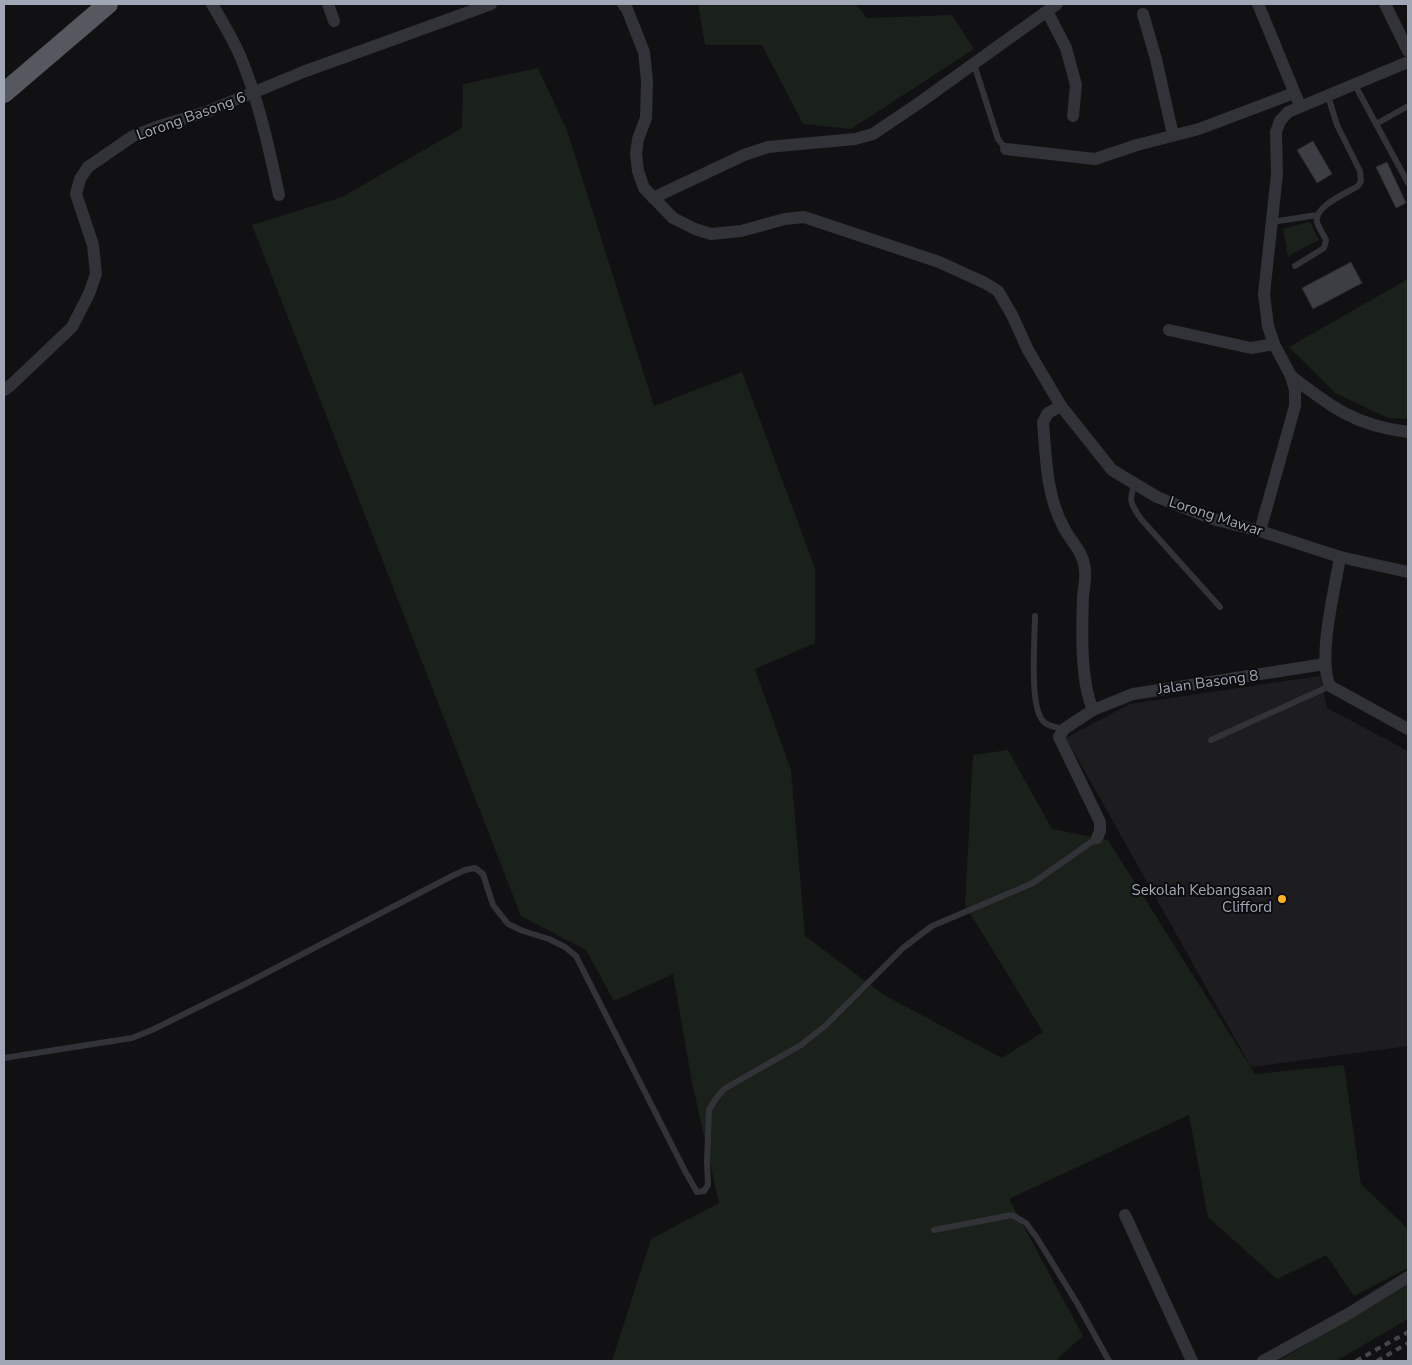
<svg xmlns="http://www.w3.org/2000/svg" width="1412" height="1365" font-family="'Nunito Sans',sans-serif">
<rect width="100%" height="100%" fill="#111113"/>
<!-- built -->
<path fill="#1d1d20" d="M1320 676 1327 708 1408 751V1046L1251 1067 1066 738 1130 704Z"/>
<!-- green -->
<g fill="#19211a">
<path d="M698 4H856L867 18 952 15 974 49 851 129 803 124 762 45H705Z"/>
<path d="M538 68 568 133 654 406 742 372 815 568V643L755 669 791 770 805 936 884 995 1002 1058 1043 1032 965 905 973 755 1008 750 1052 829 1108 840 1255 1074 1344 1065 1361 1184 1408 1229V1268L1354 1296 1326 1255 1277 1279 1208 1217 1189 1115 1009 1199 1083 1336 1057 1359V1361H612L651 1239 719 1203 692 1082 673 974 614 1001 586 950 521 916 252 225 342 197 462 128 463 84Z"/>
<path d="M1310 222 1319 240 1288 256 1283 229Z"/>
<path d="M1408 279V419L1388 418 1335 393 1289 347Z"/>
<path d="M1408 1284V1319L1336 1361H1278Z"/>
</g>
<!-- building -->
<g fill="#3d3e43" stroke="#2b2b2f">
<path d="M1313 141 1332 174 1317 183 1297 150Z"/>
<path d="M1387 162 1406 203 1396 208 1376 167Z"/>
<path d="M1351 262 1362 283 1313 309 1302 288Z"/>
</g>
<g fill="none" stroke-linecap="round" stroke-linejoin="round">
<!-- service -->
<g stroke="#323338" stroke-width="6">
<path d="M974 64 998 139 1006 149"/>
<path d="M1355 85 1408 183"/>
<path d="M1376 124 1408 106"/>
<path d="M1272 222 1317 215"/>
<path d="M1295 266 1324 248 1326 240C1323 234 1319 228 1317 222 1314 206 1347 193 1358 186L1361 181 1360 171 1337 125 1328 96"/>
<path d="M1135 484C1128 501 1131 504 1141 519L1220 607"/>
<path d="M1035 616C1035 638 1029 706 1043 721 1048 727 1057 727 1064 729"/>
<path d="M1211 740 1330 686"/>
<path d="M4 1058 132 1038 152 1030 247 983 450 877 465 870 475 868 483 874 493 905 508 924 523 931 549 939 565 947 576 956 686 1173 697 1192 704 1191 708 1185 707 1162 709 1110 715 1100 724 1089 801 1045 825 1026 903 948 932 926 1033 883 1097 838"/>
<path d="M934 1230 1012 1215 1026 1223 1037 1238 1077 1303 1109 1361"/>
</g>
<!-- minor -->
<g stroke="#323338" stroke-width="12">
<path d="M212 4C222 21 233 39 241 58 259 102 269 148 279 195"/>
<path d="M328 4 334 21"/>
<path d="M623 4 627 9 644 52 647 81 646 118 638 139 636 154 638 171 644 188 673 218 695 229 711 234 741 231 785 219 804 217 939 262 985 283 998 291 1012 315 1028 350 1061 406 1112 470 1157 497 1213 519 1260 531 1340 557 1408 572"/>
<path d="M1258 4 1298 101"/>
<path d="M1385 4 1408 51"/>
<path d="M1047 11 1066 48 1076 85 1073 116"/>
<path d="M1143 14 1156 59 1173 135"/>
<path d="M1006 149 1095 159 1137 145 1199 129 1294 93"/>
<path d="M653 198 744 155 768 147 855 139 873 134 919 103 1057 4"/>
<path d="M1169 330 1251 348 1274 344"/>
<path d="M1291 376C1331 407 1356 426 1408 432"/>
<path d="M4 390 11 385 72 327 89 294 96 274 93 245 76 194 80 179 88 167 133 136 156 127 206 112 303 72 491 4"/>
<path d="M1061 406 1048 413 1043 422C1046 457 1046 494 1063 526 1070 541 1084 552 1085 570 1086 578 1084 588 1083 596 1082 629 1080 680 1093 710L1064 729 1059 737 1100 822V831L1097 838"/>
<path d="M1260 531 1295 406V390L1291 376 1274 344 1268 326 1264 294 1277 174 1276 132 1280 121 1288 112 1408 62"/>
<path d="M1340 557C1335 589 1317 658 1330 686L1408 729"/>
<path d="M1093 710 1133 694 1325 664"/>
<path d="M1125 1215 1192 1361"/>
<path d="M1263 1361 1348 1314 1408 1277"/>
</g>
<!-- trunk -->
<path stroke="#565860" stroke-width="20" d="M4 93 108 4"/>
<!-- rail -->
<g stroke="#45474d" stroke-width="4" stroke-dasharray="6 5" stroke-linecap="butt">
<path d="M1356 1361 1408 1332"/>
<path d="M1377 1361 1408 1343"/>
</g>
</g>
<!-- markers -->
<circle fill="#feb11e" stroke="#0c0c0e" stroke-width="2" cx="1282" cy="899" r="5"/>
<g text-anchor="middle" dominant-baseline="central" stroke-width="4" stroke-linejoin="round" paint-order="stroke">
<!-- street labels -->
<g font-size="15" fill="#a1a7b5" stroke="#0c0c0e">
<text transform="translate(191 116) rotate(-20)">Lorong Basong 6</text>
<text transform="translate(1216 516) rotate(18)">Lorong Mawar</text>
<text transform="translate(1208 682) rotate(-8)">Jalan Basong 8</text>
</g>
<!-- poi labels -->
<g font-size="15" fill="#a1a7b5" stroke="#0c0c0e" text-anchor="end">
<text x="1272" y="890">Sekolah Kebangsaan<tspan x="1272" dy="17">Clifford</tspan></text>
</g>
</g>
<!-- border -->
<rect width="1412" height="1365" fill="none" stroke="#a1a7b5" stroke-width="10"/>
</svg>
